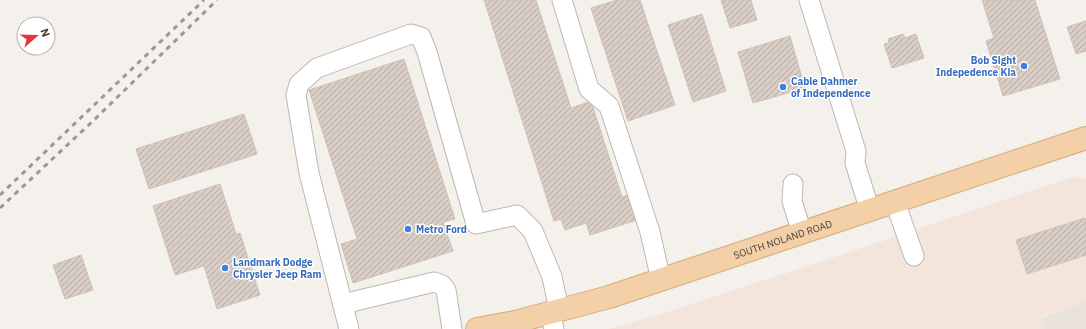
<svg xmlns="http://www.w3.org/2000/svg" width="1086" height="329" font-family="'IBM Plex Sans',sans-serif">
<defs>
<pattern id="building-hatch" width="6" height="6" patternUnits="userSpaceOnUse"><rect width="6" height="6" fill="#d8cec6"/><path d="M-1 1l2-2M0 6l6-6M5 7l2-2" fill="none" stroke="#b1a9a2"/></pattern>
</defs>
<rect width="100%" height="100%" fill="#f4f1ed"/>
<!-- residential -->
<path fill="#e8e2db" d="M1086 301V329H1044L1041 318Z"/>
<!-- commercial -->
<path fill="#f3e5db" d="M1077 176 1086 179V301L1041 317 1044 329H609L658 315 841 255 1000 201Z"/>
<!-- building -->
<g fill="url(#building-hatch)" stroke="#cfc1b7">
<path d="M484 0H536L571 108 591 101 622 197 628 195 637 220 590 235 586 223 565 230 561 219 554 221Z"/>
<path d="M617 0H640L675 105 628 121 591 8Z"/>
<path d="M721 0H751L757 20 730 28Z"/>
<path d="M982 0H1035L1060 79 1003 96 986 41 994 38Z"/>
<path d="M702 14 726 91 693 102 668 25Z"/>
<path d="M1086 21V51L1076 54 1067 27Z"/>
<path d="M903 34 905 38 916 34 924 58 892 68 884 44 889 43 888 39Z"/>
<path d="M790 36 805 88 753 103 738 52Z"/>
<path d="M404 59 455 219 443 222 453 251 353 283 341 244 357 239 309 90Z"/>
<path d="M244 114 257 154 149 189 136 149Z"/>
<path d="M220 184 236 234 240 233 260 295 217 309 204 266 175 275 153 206Z"/>
<path d="M1085 218 1086 221V255L1027 274 1016 240Z"/>
<path d="M81 255 93 290 65 299 53 265Z"/>
</g>
<g fill="none" stroke-linecap="round" stroke-linejoin="round">
<!-- minor casing -->
<g stroke="#bfb7b0" stroke-width="21">
<g id="minor">
<path d="M562 0 589 89 609 106 650 232 661 280"/>
<path d="M809 0 856 151 855 163 870 211"/>
<path d="M793 184 792 201 802 233"/>
<path d="M895 202 914 256"/>
<path d="M343 304 434 282 442 285 446 290 452 329"/>
<path d="M550 313 554 329"/>
<path d="M349 329 309 173 296 95 299 84 317 68 411 34 421 37 427 52 476 224 517 215 533 231 552 277 559 310"/>
</g>
</g>
<!-- major casing -->
<g stroke="#d6a979" stroke-width="24">
<g id="major">
<path id="s1" d="M477 329 515 322 609 297 1086 138"/>
</g>
</g>
<!-- minor -->
<use href="#minor" stroke="#fff" stroke-width="19"/>
<!-- major -->
<use href="#major" stroke="#f3d0a7" stroke-width="22"/>
<!-- rail -->
<g stroke="#999" stroke-width="3" stroke-dasharray="5 5" stroke-linecap="butt">
<path d="M0 195 204 0"/>
<path d="M0 208 93 121 217 0"/>
</g>
</g>
<!-- markers -->
<g fill="#3f7fe0" stroke="#fff" stroke-width="1.5">
<circle cx="1024" cy="66" r="4"/>
<circle cx="783" cy="87" r="4"/>
<circle cx="408" cy="229" r="4"/>
<circle cx="225" cy="268" r="4"/>
</g>
<g text-anchor="middle" dominant-baseline="central" stroke-width="3" stroke-linejoin="round" paint-order="stroke">
<!-- shop labels -->
<g font-size="10" font-weight="bold" fill="#366cbe" stroke="#fff" text-anchor="start">
<text x="1016" y="60" text-anchor="end">Bob Sight<tspan x="1016" dy="12">Indepedence Kia</tspan></text>
<text x="791" y="81">Cable Dahmer<tspan x="791" dy="12">of Independence</tspan></text>
<text x="416" y="229">Metro Ford</text>
<text x="233" y="262">Landmark Dodge<tspan x="233" dy="12">Chrysler Jeep Ram</tspan></text>
</g>
<!-- street labels -->
<g font-size="10" fill="#48413b" stroke="#fff">
<text stroke="none"><textPath href="#s1" startOffset="319">SOUTH NOLAND ROAD</textPath></text>
</g>
</g>
<!-- north arrow -->
<g transform="translate(36 36) rotate(70)"><circle r="19" fill="#ffffff" stroke="#b6b3b1"/>
<path d="M0-3L7 15L0 10L-7 15Z" fill="#e0383d"/>
<text y="-6" font-size="11" font-weight="bold" text-anchor="middle" fill="#48413b">N</text>
</g>
</svg>
